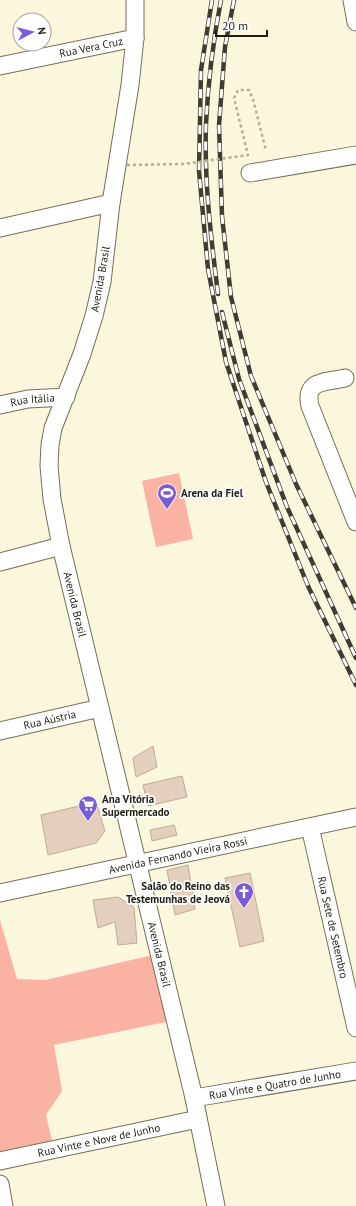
<svg xmlns="http://www.w3.org/2000/svg" width="356" height="1206" font-family="'PT Sans',sans-serif">
<rect width="100%" height="100%" fill="#fbf7dd"/>
<!-- green -->
<g fill="#fab3a3">
<path d="M179 473 193 539 156 547 142 481Z"/>
<path d="M0 920 17 979 45 980 157 954 171 1021 54 1045 62 1091 46 1115 52 1141 0 1152Z"/>
</g>
<!-- building -->
<g fill="#e3cfbb" stroke="#c0ac99">
<path d="M153 746 157 767 136 777 133 758Z"/>
<path d="M182 776 187 797 148 806 143 785Z"/>
<path d="M96 802 105 831 96 843 48 855 41 815Z"/>
<path d="M174 825 177 835 152 841 150 830Z"/>
<path d="M188 865 195 909 175 915 167 870Z"/>
<path d="M250 873 264 941 240 947 225 878Z"/>
<path d="M118 897 134 907 137 943 118 945 115 922 98 928 93 900Z"/>
</g>
<g fill="none" stroke-linecap="round" stroke-linejoin="round">
<!-- minor casing -->
<g stroke="#737059" stroke-width="19">
<g id="minor">
<path id="s1" d="M135 0V38L130 85 111 203 102 282 94 316 82 354 53 428 50 445 49 466 52 499 61 546 194 1098 216 1206"/>
<path d="M352 0 356 22"/>
<path id="s2" d="M0 66 135 38"/>
<path d="M250 173 356 155"/>
<path d="M0 228 111 203"/>
<path d="M345 378C324 383 304 380 310 406L356 522"/>
<path id="s3" d="M0 405 28 399 66 397"/>
<path d="M0 562 61 546"/>
<path id="s4" d="M0 731 100 708"/>
<path id="s5" d="M310 827 356 1028"/>
<path id="s6" d="M0 893 356 817"/>
<path id="s7" d="M194 1098 356 1071"/>
<path id="s8" d="M0 1161 198 1119"/>
<path d="M0 1184 4 1206"/>
</g>
</g>
<!-- minor -->
<use href="#minor" stroke="#fff" stroke-width="17"/>
<!-- rail casing -->
<g stroke="#3e3d31" stroke-width="4.5">
<g id="rail">
<path d="M212 0 201 70 199 171 208 269 226 362 266 482 308 586 356 685"/>
<path d="M234 0 225 47 219 125 222 216 231 297 251 376 296 484 356 608"/>
<path d="M218 294C211 238 204 181 206 124 208 82 213 41 221 0"/>
<path d="M222 312 239 379 287 507 356 658"/>
</g>
</g>
<!-- rail -->
<use href="#rail" stroke="#fff" stroke-width="3" stroke-dasharray="9" stroke-linecap="butt"/>
<!-- path-bridge -->
<path stroke="#b2af9b" stroke-width="2.5" stroke-dasharray="3 3" stroke-linecap="butt" d="M127 165 184 164 248 155 234 98 238 90H249L253 99 266 151"/>
</g>
<!-- icons -->
<defs>
<g id="stadium-pin" transform="scale(1)"><path d="M0 17L-7.5 6A9.5 9.5 0 1 1 7.5 6Z" fill="#7c5bd6" stroke="#fff"/><path d="M0-5a6.5 5 0 1 0 0 10a6.5 5 0 1 0 0-10ZM-3.5-1.8h7v3.6h-7Z" fill="#fff"/></g>
<g id="supermarket-pin" transform="scale(1)"><path d="M0 17L-7.5 6A9.5 9.5 0 1 1 7.5 6Z" fill="#7c5bd6" stroke="#fff"/><path d="M-6-5.5h2.5l.6 2H6L4.5 2H-2.5L-4.4-4H-6ZM-1.5 3.2a1.3 1.3 0 1 0 .1 0ZM3 3.2a1.3 1.3 0 1 0 .1 0Z" fill="#fff"/></g>
<g id="church-pin" transform="scale(1)"><path d="M0 17L-7.5 6A9.5 9.5 0 1 1 7.5 6Z" fill="#7c5bd6" stroke="#fff"/><path d="M-1.2-6h2.4v3.5h3.3v2.4h-3.3V6h-2.4V-.1h-3.3v-2.4h3.3Z" fill="#fff"/></g>
</defs>
<g fill-rule="evenodd">
<use href="#stadium-pin" x="167" y="493"/>
<use href="#supermarket-pin" x="88" y="805"/>
<use href="#church-pin" x="244" y="892"/>
</g>
<g text-anchor="middle" dominant-baseline="central" stroke-width="3.5" stroke-linejoin="round" paint-order="stroke">
<!-- street labels -->
<g font-size="11" fill="#1f1e14" stroke="#fff">
<text stroke="none"><textPath href="#s2" startOffset="93">Rua Vera Cruz</textPath></text>
<text transform="translate(100 279) rotate(-80)">Avenida Brasil</text>
<text stroke="none"><textPath href="#s3" startOffset="33">Rua Itália</textPath></text>
<text stroke="none"><textPath href="#s1" startOffset="618">Avenida Brasil</textPath></text>
<text stroke="none"><textPath href="#s4" startOffset="51">Rua Aústria</textPath></text>
<text stroke="none"><textPath href="#s6" startOffset="182">Avenida Fernando Vieira Rossi</textPath></text>
<text stroke="none"><textPath href="#s5" startOffset="103">Rua Sete de Setembro</textPath></text>
<text stroke="none"><textPath href="#s1" startOffset="978">Avenida Brasil</textPath></text>
<text stroke="none"><textPath href="#s7" startOffset="82">Rua Vinte e Quatro de Junho</textPath></text>
<text stroke="none"><textPath href="#s8" startOffset="101">Rua Vinte e Nove de Junho</textPath></text>
</g>
<!-- poi labels -->
<g font-size="11" font-weight="bold" fill="#1f1e14" stroke="#fff" text-anchor="start">
<text x="181" y="493">Arena da Fiel</text>
<text x="102" y="799">Ana Vitória<tspan x="102" dy="13">Supermercado</tspan></text>
<text x="230" y="886" text-anchor="end">Salão do Reino das<tspan x="230" dy="13">Testemunhas de Jeová</tspan></text>
</g>
</g>
<!-- north arrow -->
<g transform="translate(32 32) rotate(83)"><circle r="19" fill="#ffffff" stroke="#a5a5a1"/>
<path d="M0-3L7 15L0 10L-7 15Z" fill="#7c5bd6"/>
<text y="-6" font-size="11" font-weight="bold" text-anchor="middle" fill="#1f1e14">N</text>
</g>
<!-- scale -->
<path d="M216 30v6h51v-6" fill="none" stroke="#1f1e14" stroke-width="2"/>
<text x="222" y="30" font-size="12" fill="#1f1e14" stroke="#ffffff" stroke-width="3" paint-order="stroke">20 m</text>
</svg>
